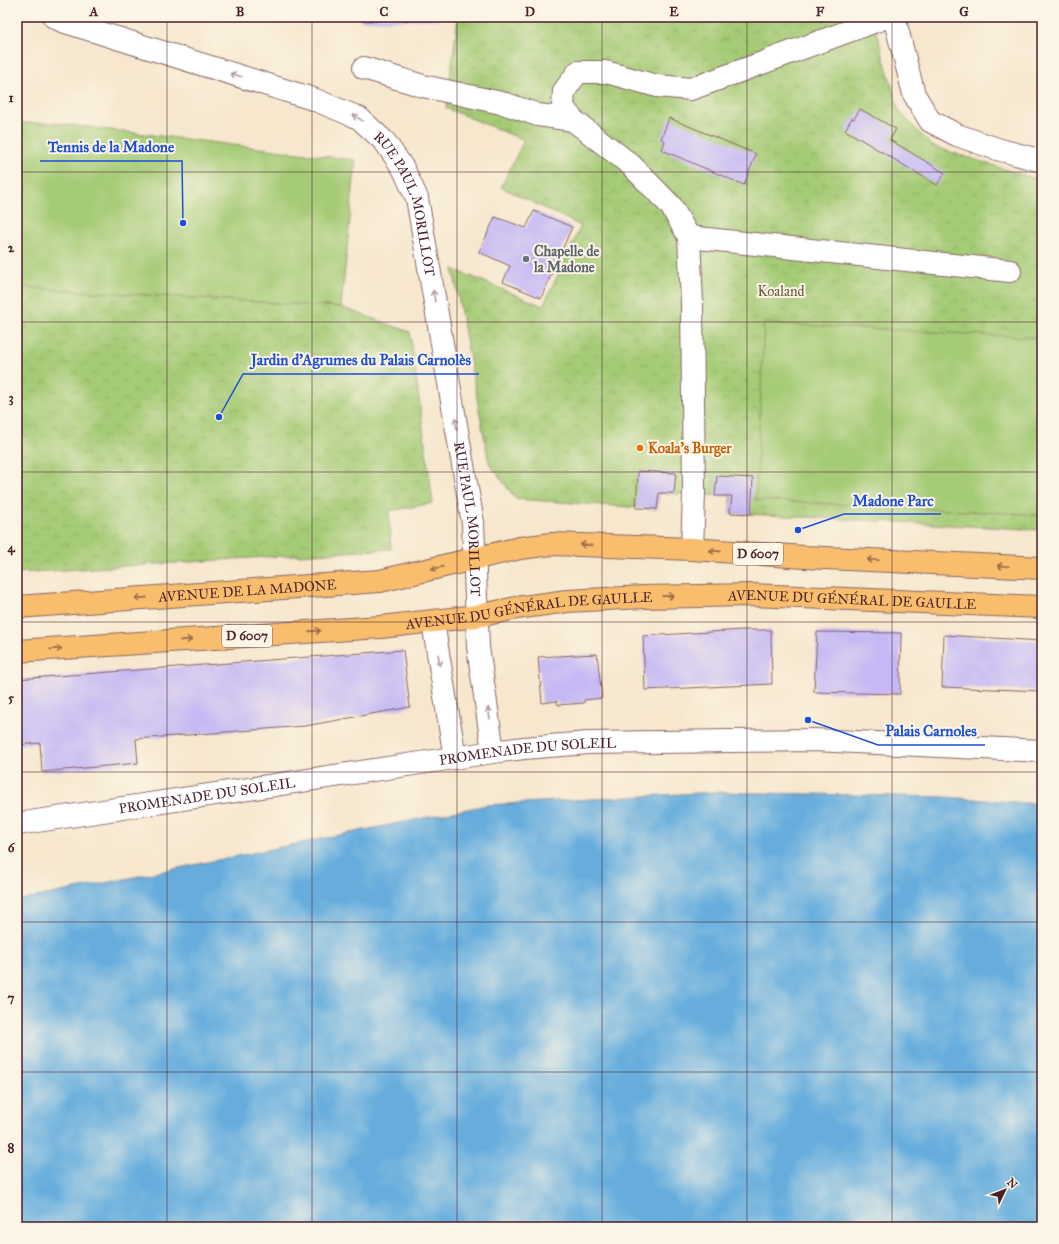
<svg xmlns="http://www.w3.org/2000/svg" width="1059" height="1244" font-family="'IM FELL Great Primer',serif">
<defs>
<pattern id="park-crowns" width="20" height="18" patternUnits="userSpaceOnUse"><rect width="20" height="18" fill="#a5cb76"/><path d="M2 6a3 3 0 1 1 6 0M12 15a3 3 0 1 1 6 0" fill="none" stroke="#90ae66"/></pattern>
</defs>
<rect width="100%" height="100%" fill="#fcf5e5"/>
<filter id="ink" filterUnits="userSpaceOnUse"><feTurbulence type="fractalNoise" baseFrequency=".025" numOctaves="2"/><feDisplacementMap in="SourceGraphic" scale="8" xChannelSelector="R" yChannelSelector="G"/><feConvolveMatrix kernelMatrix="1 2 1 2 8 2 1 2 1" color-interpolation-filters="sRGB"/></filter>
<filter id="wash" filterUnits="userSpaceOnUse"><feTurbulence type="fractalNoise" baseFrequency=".012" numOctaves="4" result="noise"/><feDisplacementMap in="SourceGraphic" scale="16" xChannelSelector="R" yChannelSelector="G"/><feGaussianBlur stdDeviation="0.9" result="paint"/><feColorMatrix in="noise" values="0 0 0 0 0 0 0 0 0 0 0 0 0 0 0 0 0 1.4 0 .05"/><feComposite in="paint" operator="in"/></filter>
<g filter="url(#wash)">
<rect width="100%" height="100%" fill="#f6e7cd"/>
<!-- park -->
<g fill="url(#park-crowns)" stroke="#787550">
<path d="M458 17H872L899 111 932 146 1042 181V530L730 513 731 496 659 493 657 509 516 499 489 463 453 269 543 306 581 226 501 187 524 140 446 108Z"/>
<path d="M17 287 341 307 410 332 433 503 389 511 391 549 17 573Z"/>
</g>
<!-- pitch -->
<g fill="#a5cb76" stroke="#787550">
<path d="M17 123H54L356 160 341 307 17 287Z"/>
<path d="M764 323 1042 338V515L756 500Z"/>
</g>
<!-- water -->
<path fill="#66addd" stroke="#586684" d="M715 792 944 797 1042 804V1227H17V901L487 805Z"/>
<g id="blocks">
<!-- building -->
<g fill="#c5b8f4">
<path d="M360 17H441V20L361 21Z"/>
<path d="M860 109 896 129 890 140 945 173 937 185 845 130 852 118 854 119Z"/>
<path d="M669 118 756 154 744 185 662 150 665 141 661 139Z"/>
<path d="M534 211 572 227 541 298 503 282 510 266 479 252 495 217 526 228Z"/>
<path d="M638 471 676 473 674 493H659L657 509 636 508Z"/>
<path d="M717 476 753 478 751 514 730 513 732 496H715Z"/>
<path d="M743 630H771L772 684 645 690 643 636Z"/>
<path d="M817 632 901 633 900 694 814 692Z"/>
<path d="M944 635 1042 641V691L942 687Z"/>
<path d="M403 650 410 707 305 726 136 739 138 763 42 772 40 743 17 745V679Z"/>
<path d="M597 654 602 698 584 700V703L558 705 557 701 542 703 538 657Z"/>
</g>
</g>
</g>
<g filter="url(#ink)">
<use href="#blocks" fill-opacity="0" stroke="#866564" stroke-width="1"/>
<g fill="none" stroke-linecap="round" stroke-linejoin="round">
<!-- minor casing -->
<g stroke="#866564" stroke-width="24">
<g id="minor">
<path id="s1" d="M54 17 62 21 313 99 359 118 385 142 403 168 417 198 473 523 478 647 493 752"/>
<path d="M894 17 914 94 930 121 957 135 997 149 1042 161"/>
<path d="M364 68 423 86 506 104 538 115 573 120 631 165 671 206 689 237 692 303 694 494 692 549"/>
<path d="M573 120 563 107 564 91 578 72H606L657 86 691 89 887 17"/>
<path d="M689 237 1010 271"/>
<path d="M433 622 455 758"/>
<path id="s2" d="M17 824 493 752 524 748 588 743 814 740 1042 751"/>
</g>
</g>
<!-- major casing -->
<g stroke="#866564" stroke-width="24">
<g id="major">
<path id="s3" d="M17 607 380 581 520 548 552 544 692 549 804 557 1042 568"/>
<path id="s4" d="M17 651 381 627 477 616 516 608 567 601 644 597 753 595 1042 607"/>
</g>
</g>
<!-- minor -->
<use href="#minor" stroke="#fff" stroke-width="22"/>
<!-- major -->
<use href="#major" stroke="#f9be6d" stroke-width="22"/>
</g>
<!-- one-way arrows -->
<defs><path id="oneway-shaft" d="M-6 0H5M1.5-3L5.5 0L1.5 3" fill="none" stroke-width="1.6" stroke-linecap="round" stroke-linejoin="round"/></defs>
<g stroke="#ae9aa0">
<use href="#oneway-shaft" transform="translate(236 75) rotate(-163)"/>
<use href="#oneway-shaft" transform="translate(358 118) rotate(-148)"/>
<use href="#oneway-shaft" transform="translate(434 296) rotate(-100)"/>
<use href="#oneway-shaft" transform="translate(456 424) rotate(-100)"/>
<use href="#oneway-shaft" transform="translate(439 660) rotate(81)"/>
<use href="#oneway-shaft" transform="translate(489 713) rotate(-99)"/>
</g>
<g stroke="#996749">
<use href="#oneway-shaft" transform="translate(586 545) rotate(-178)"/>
<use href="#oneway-shaft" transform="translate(715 551) rotate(-176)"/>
<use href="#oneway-shaft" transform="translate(873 560) rotate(-177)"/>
<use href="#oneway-shaft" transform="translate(1003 566) rotate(-177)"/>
<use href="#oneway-shaft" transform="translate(437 568) rotate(167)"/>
<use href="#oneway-shaft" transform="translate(668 596) rotate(-1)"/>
<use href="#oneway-shaft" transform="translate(141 598) rotate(176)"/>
<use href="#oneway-shaft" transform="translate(315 631) rotate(-4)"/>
<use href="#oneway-shaft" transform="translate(186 640) rotate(-4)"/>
<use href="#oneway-shaft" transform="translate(56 649) rotate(-4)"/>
</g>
</g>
<!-- grid -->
<path fill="none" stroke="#4a1f2b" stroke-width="1" stroke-opacity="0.55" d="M167 17V1227M312 17V1227M457 17V1227M602 17V1227M747 17V1227M892 17V1227M17 172H1042M17 322H1042M17 472H1042M17 622H1042M17 772H1042M17 922H1042M17 1072H1042"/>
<!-- markers -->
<circle fill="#6b7280" stroke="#fcf5e5" stroke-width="1.5" cx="526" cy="259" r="4"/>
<circle fill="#e8710a" stroke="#fcf5e5" stroke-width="1.5" cx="640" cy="448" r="4"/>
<g text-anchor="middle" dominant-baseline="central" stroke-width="4" stroke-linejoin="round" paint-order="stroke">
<!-- shield labels -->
<g fill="#fcf5e5" stroke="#7f5f63" stroke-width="1">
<rect x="733" y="543" width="50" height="22" rx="3"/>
<rect x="222" y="625" width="50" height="22" rx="3"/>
</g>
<g font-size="13" font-weight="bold" fill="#4a1f2b">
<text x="758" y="554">D 6007</text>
<text x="247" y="636">D 6007</text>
</g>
<!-- street labels -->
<g font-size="14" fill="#4a1f2b" stroke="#fcf5e5">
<text stroke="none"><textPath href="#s1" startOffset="423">RUE PAUL MORILLOT</textPath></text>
<text stroke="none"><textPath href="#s1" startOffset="747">RUE PAUL MORILLOT</textPath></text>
<text stroke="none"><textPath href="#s3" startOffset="231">AVENUE DE LA MADONE</textPath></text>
<text stroke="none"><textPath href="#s4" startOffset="838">AVENUE DU GÉNÉRAL DE GAULLE</textPath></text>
<text stroke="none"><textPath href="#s4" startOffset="514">AVENUE DU GÉNÉRAL DE GAULLE</textPath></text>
<text stroke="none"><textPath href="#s2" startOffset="516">PROMENADE DU SOLEIL</textPath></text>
<text stroke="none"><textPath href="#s2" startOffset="192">PROMENADE DU SOLEIL</textPath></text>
</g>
<!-- worship labels -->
<g font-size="14" font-weight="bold" fill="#5b616d" stroke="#fcf5e5" text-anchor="start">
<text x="534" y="251">Chapelle de<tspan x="534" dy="16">la Madone</tspan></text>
</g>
<!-- park labels -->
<g font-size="14" fill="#655342" stroke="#fcf5e5">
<text x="781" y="291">Koaland</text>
</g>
<!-- food labels -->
<g font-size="14" font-weight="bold" fill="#c56008" stroke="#fcf5e5" text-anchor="start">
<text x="648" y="448">Koala’s Burger</text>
</g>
</g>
<!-- callouts -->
<path fill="none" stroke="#1d4ed8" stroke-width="1.5" d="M183 223L182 161H40M219 417L243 374H479M798 530L844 514H941M808 720L878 745H985"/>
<g fill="#1d4ed8" stroke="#fcf5e5" stroke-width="1.5">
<circle cx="183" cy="223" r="4"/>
<circle cx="219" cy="417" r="4"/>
<circle cx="798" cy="530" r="4"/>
<circle cx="808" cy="720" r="4"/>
</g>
<g font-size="15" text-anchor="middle" font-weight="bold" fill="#1d4ed8" stroke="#fcf5e5" stroke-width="4" stroke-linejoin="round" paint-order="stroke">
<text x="111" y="152">Tennis de la Madone</text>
<text x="361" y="365">Jardin d'Agrumes du Palais Carnolès</text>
<text x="893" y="506">Madone Parc</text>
<text x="931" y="736">Palais Carnoles</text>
</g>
<!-- margin -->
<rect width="1059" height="1244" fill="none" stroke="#fcf5e5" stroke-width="44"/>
<!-- north arrow -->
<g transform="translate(1005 1190) rotate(47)" stroke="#fcf5e5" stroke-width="3" paint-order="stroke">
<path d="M0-3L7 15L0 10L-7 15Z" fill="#4a1f2b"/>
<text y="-6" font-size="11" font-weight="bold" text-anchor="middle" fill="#4a1f2b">N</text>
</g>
<rect x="22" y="22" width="1015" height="1200" fill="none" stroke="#4a1f2b" stroke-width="1.5"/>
<g font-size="13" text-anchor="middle" font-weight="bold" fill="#4a1f2b">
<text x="94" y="16">A</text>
<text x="240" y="16">B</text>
<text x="384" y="16">C</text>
<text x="530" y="16">D</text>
<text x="674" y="16">E</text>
<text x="820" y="16">F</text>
<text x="964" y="16">G</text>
<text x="11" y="102">1</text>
<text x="11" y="252">2</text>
<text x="11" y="402">3</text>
<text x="11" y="552">4</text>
<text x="11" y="702">5</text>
<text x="11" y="852">6</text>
<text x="11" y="1002">7</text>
<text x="11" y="1152">8</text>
</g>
</svg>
